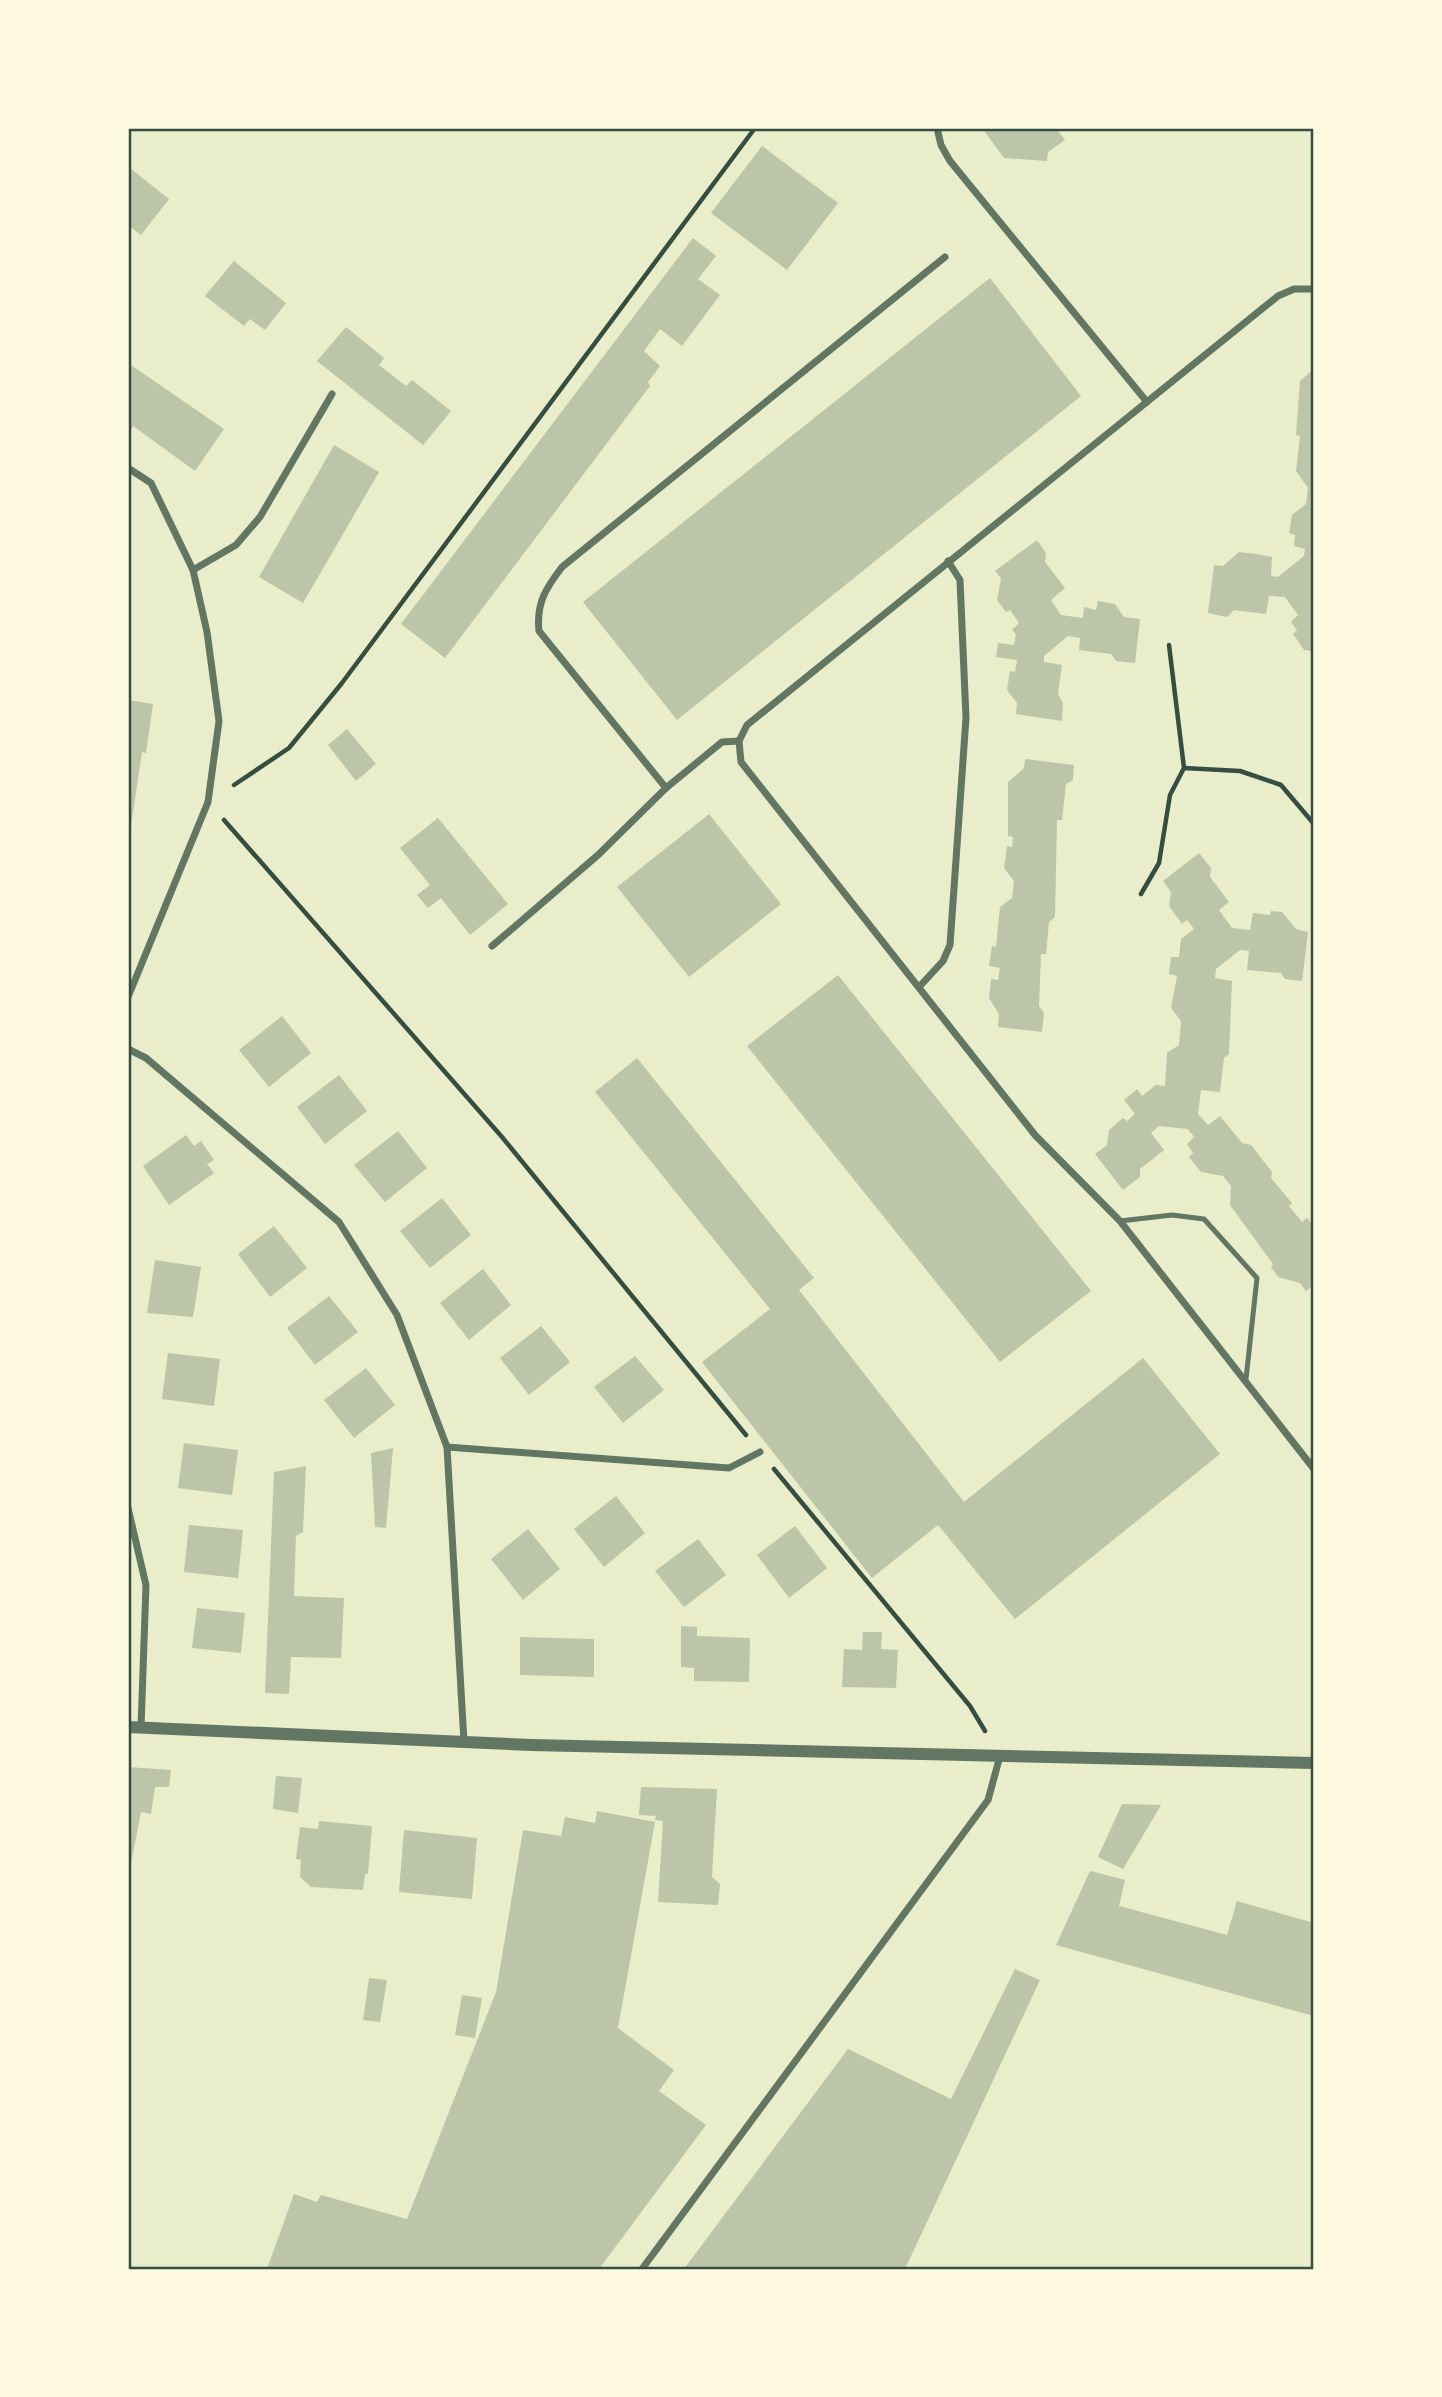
<svg xmlns="http://www.w3.org/2000/svg" width="1442" height="2397" font-family="Figtree,sans-serif">
<rect width="100%" height="100%" fill="#e9edc9"/>
<!-- building -->
<g fill="#bcc5a7">
<path d="M982 128H1056L1065 140 1048 152 1047 161 1004 158Z"/>
<path d="M762 146 838 203 787 270 711 213Z"/>
<path d="M130 168 169 199 141 235 128 225Z"/>
<path d="M693 238 716 256 698 279 720 295 682 346 660 329 644 351 660 366 648 382 650 386 445 658 401 624Z"/>
<path d="M234 261 286 303 265 330 250 319 244 326 205 296Z"/>
<path d="M990 278 1081 396 677 720 583 602Z"/>
<path d="M346 327 384 358 379 365 406 386 412 380 451 411 423 445 317 361Z"/>
<path d="M128 363 224 429 195 471 133 426 132 429 128 427Z"/>
<path d="M1314 369V651L1304 650 1293 634 1297 630 1291 622 1298 615 1285 597 1269 596 1266 614 1234 610 1227 617 1208 613 1214 565 1223 566 1239 552 1256 554 1272 557 1271 576 1278 577 1304 556 1305 549 1294 546 1295 535 1289 533 1292 515 1306 504 1308 488 1296 471 1300 436 1296 435 1300 381Z"/>
<path d="M334 445 379 472 303 603 259 577Z"/>
<path d="M1037 540 1046 553 1045 562 1065 588 1051 600 1061 615 1083 618 1084 607 1096 610 1098 601 1115 604 1124 617 1140 619 1135 663 1116 661 1111 654 1079 650 1080 638 1068 636 1044 656V662L1062 665 1058 694 1063 703 1062 721 1016 714 1017 703 1007 690 1010 671 1015 672 1017 660 996 657 998 643 1014 645 1016 634 1012 630 1019 623 1010 610 1006 612 997 600 1001 578 995 571Z"/>
<path d="M128 700 153 704 146 753 142 752 130 832 128 831Z"/>
<path d="M347 729 376 764 356 781 328 745Z"/>
<path d="M1025 759 1074 765 1073 780 1066 784 1062 820H1057L1055 917 1049 922 1046 954H1041L1039 1006 1044 1013 1042 1032 998 1027 999 1014 989 998 991 979 998 980 1000 968 989 966 992 946 996 947 1000 907 1012 898 1014 881 1004 868 1007 846 1012 847 1013 837 1008 836V782L1024 768Z"/>
<path d="M709 814 781 904 689 977 617 887Z"/>
<path d="M438 818 508 904 470 935 441 898 428 908 417 895 430 885 400 848Z"/>
<path d="M1199 853 1211 868 1210 877 1229 902 1219 910 1232 928 1250 930 1253 913 1270 915 1271 911 1282 912 1296 929 1308 932 1302 981 1285 979 1281 973 1247 970 1249 951 1240 950 1216 969 1215 978 1232 981 1229 1054 1224 1058 1220 1092 1201 1090 1198 1114 1208 1125 1220 1116 1242 1143 1251 1145 1272 1172 1271 1178 1292 1203 1289 1206 1302 1222 1307 1218 1314 1227V1284L1306 1291 1300 1283 1278 1277 1271 1267 1273 1264 1230 1205 1231 1186 1223 1176 1201 1172 1189 1157 1193 1153 1187 1144 1194 1137 1188 1129 1159 1126 1151 1133 1164 1150 1140 1169V1177L1123 1190 1095 1154 1107 1145 1109 1130 1123 1118 1127 1121 1135 1114 1124 1100 1137 1089 1142 1096 1156 1085 1165 1086 1167 1053 1179 1045 1181 1021 1171 1008 1177 976 1169 974 1171 957H1179L1181 939 1194 929 1187 920 1182 924 1169 906 1171 892 1163 881Z"/>
<path d="M838 975 1091 1291 1000 1362 747 1046Z"/>
<path d="M282 1016 311 1053 269 1087 239 1050Z"/>
<path d="M637 1058 814 1278 799 1290 964 1502 1143 1358 1220 1454 1015 1619 938 1525 872 1578 702 1362 770 1309 595 1092Z"/>
<path d="M339 1075 367 1111 325 1144 297 1107Z"/>
<path d="M398 1131 427 1168 385 1202 354 1165Z"/>
<path d="M186 1135 194 1146 201 1141 214 1160 207 1164 214 1173 169 1205 143 1166Z"/>
<path d="M442 1198 471 1235 430 1268 400 1231Z"/>
<path d="M274 1226 307 1268 270 1297 238 1254Z"/>
<path d="M155 1260 201 1267 193 1317 147 1313Z"/>
<path d="M483 1269 511 1305 469 1340 440 1303Z"/>
<path d="M329 1296 358 1332 315 1365 287 1328Z"/>
<path d="M541 1326 570 1362 529 1395 500 1358Z"/>
<path d="M168 1353 220 1359 214 1406 162 1399Z"/>
<path d="M635 1356 664 1390 623 1423 594 1387Z"/>
<path d="M366 1368 395 1405 354 1438 324 1400Z"/>
<path d="M184 1443 238 1450 232 1495 178 1488Z"/>
<path d="M393 1448 386 1528 375 1527 371 1453Z"/>
<path d="M306 1466 303 1532 296 1536 294 1596 344 1598 341 1658 291 1657 289 1694 265 1693 274 1472Z"/>
<path d="M616 1496 645 1533 604 1567 574 1529Z"/>
<path d="M189 1525 243 1530 238 1578 184 1572Z"/>
<path d="M795 1526 827 1568 789 1598 757 1555Z"/>
<path d="M528 1529 560 1569 523 1600 491 1559Z"/>
<path d="M698 1539 726 1575 684 1607 655 1571Z"/>
<path d="M197 1608 245 1613 241 1653 192 1648Z"/>
<path d="M681 1626 697 1627V1636L750 1638 749 1682 694 1681V1668L681 1667Z"/>
<path d="M863 1632H882L881 1649 898 1650 896 1688 842 1687 844 1649 862 1650Z"/>
<path d="M520 1637 594 1639V1677L520 1675Z"/>
<path d="M128 1767 171 1770 169 1787H155L151 1814 141 1812 129 1873Z"/>
<path d="M276 1776 302 1778 298 1813 273 1809Z"/>
<path d="M641 1787 717 1789 712 1877 720 1884 718 1905 658 1902 663 1821 655 1820 656 1816 639 1815Z"/>
<path d="M1122 1804 1161 1805 1123 1869 1098 1857Z"/>
<path d="M597 1811 655 1822 618 2028 674 2070 659 2091 706 2125 599 2269H267L294 2194 317 2202 321 2195 407 2219 496 1992 523 1830 561 1836 565 1817 595 1823Z"/>
<path d="M319 1821 372 1826 368 1874H365L363 1890 311 1887 300 1877 301 1860 296 1859 300 1827 318 1829Z"/>
<path d="M404 1830 477 1838 472 1899 399 1892Z"/>
<path d="M1090 1871 1125 1880 1119 1906 1227 1935 1237 1901 1314 1923V2016L1056 1945Z"/>
<path d="M1015 1969 1040 1980 905 2269H684L848 2049 951 2099Z"/>
<path d="M369 1978 387 1980 380 2022 363 2020Z"/>
<path d="M462 1995 482 1998 475 2038 455 2035Z"/>
</g>
<g fill="none" stroke-linecap="round" stroke-linejoin="round">
<!-- path -->
<g stroke="#344e41" stroke-width="4.5">
<path d="M1169 645 1184 768"/>
<path d="M234 785 289 748 342 683 755 128"/>
<path d="M224 820 502 1137 746 1435"/>
<path d="M1141 894 1159 863 1170 795 1184 768 1240 771 1281 785 1314 824"/>
<path d="M774 1469 970 1706 985 1731"/>
</g>
<!-- service -->
<path stroke="#617663" stroke-width="5" d="M1120 1221 1172 1215 1204 1219 1257 1278 1246 1379"/>
<!-- minor -->
<g stroke="#617663" stroke-width="7">
<path d="M937 128 941 145 950 161 1147 402"/>
<path d="M1314 289H1294L1278 296 747 725 739 741 741 762 1035 1135 1120 1221 1314 1469"/>
<path d="M128 468 151 483 193 570 207 632 219 721 208 802 128 997"/>
<path d="M193 570 236 545 260 517 332 394"/>
<path d="M666 788 539 631C536 603 546 588 562 567L945 257"/>
<path d="M492 946 598 855 666 788 722 742 739 741"/>
<path d="M920 986 943 961 950 945 966 718 960 580 948 561"/>
<path d="M128 1049 146 1058 339 1222 397 1315 447 1447 464 1742"/>
<path d="M447 1447 729 1468 760 1452"/>
<path d="M128 1508 146 1585 141 1728"/>
<path d="M642 2269 988 1800 1000 1756"/>
</g>
<!-- tertiary -->
<path stroke="#617663" stroke-width="12" d="M128 1727 531 1745 1314 1763"/>
</g>
<!-- border -->
<rect width="1442" height="2397" fill="none" stroke="#fefae0" stroke-width="259"/>
<rect x="130" y="130" width="1182" height="2138" fill="none" stroke="#344e41" stroke-width="2.5"/>
</svg>
